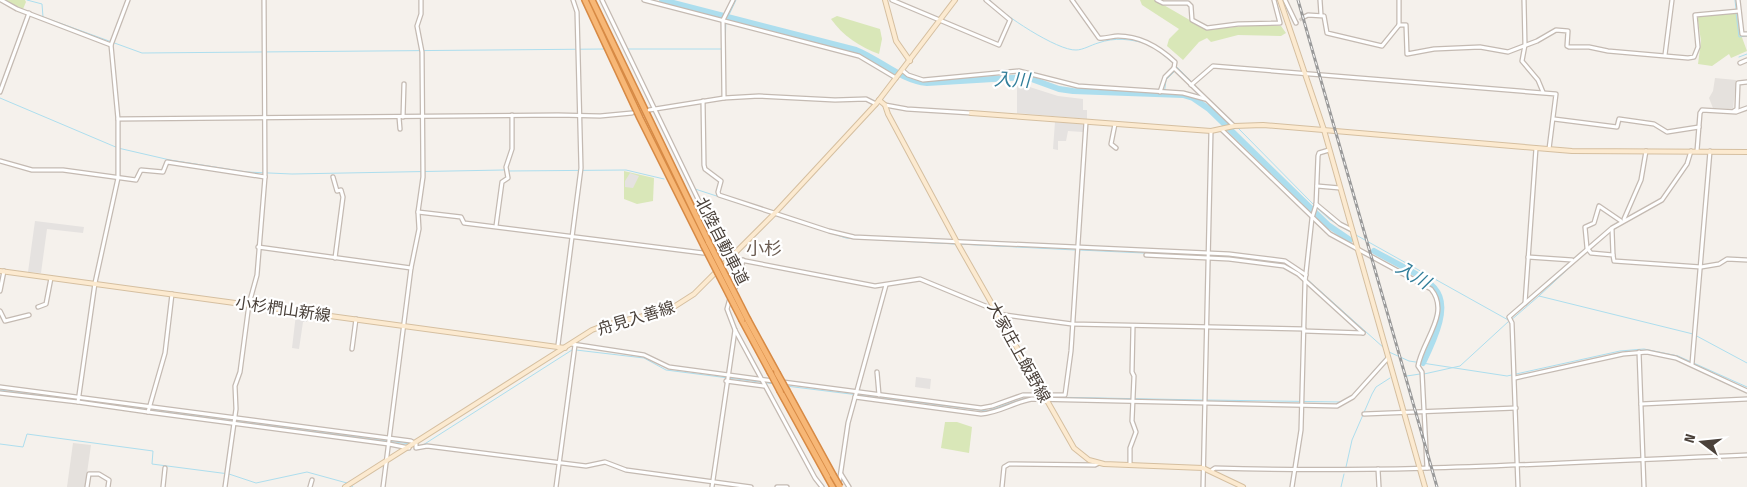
<svg xmlns="http://www.w3.org/2000/svg" width="1747" height="487" font-family="'Fira Sans Condensed','Noto Sans JP',sans-serif">
<rect width="100%" height="100%" fill="#f5f1ec"/>
<!-- industrial -->
<g fill="#e5e1dd">
<path d="M1715 78 1736 80 1733 109 1713 108 1709 98 1713 91Z"/>
<path d="M73 443 91 445 85 487H67Z"/>
</g>
<!-- green -->
<g fill="#d9e7b8">
<path d="M4 0H25L26 2 23 9Z"/>
<path d="M1140 0H1155L1207 30 1253 25 1281 26 1286 33 1281 36 1238 35 1211 42 1207 38 1199 42 1183 60 1167 46 1169 39 1179 29 1142 5Z"/>
<path d="M1737 13 1740 32 1747 51 1731 58 1729 54 1712 66 1698 64 1701 41 1697 14Z"/>
<path d="M837 16 880 29 882 39 879 54C860 47 843 36 831 19Z"/>
<path d="M624 171 654 178 653 201 637 204 624 199Z"/>
<path d="M945 422H957L972 427 969 453 941 448Z"/>
</g>
<!-- parking -->
<g fill="#e5e2e0">
<path d="M1017 83 1058 96 1083 99V110H1087V119L1017 113Z"/>
<path d="M1055 122 1084 124 1083 132 1068 131 1066 141H1058V150L1053 149Z"/>
<path d="M630 173 639 176 633 188 625 187V181Z"/>
<path d="M35 221 84 227 83 233 47 229 41 273 28 272Z"/>
<path d="M296 314 308 316 307 322H303L299 349 292 348Z"/>
<path d="M916 377 931 379 930 389 915 387Z"/>
</g>
<g fill="none" stroke-linecap="round" stroke-linejoin="round">
<!-- stream -->
<g stroke="#addeee" stroke-width="1">
<path d="M27 0 42 4 43 17 142 53 606 49"/>
<path d="M990 0C1001 14 1058 51 1076 50 1083 50 1091 45 1098 43 1115 37 1131 39 1147 44"/>
<path d="M1735 0 1736 9"/>
<path d="M1736 13 1739 37 1747 36"/>
<path d="M728 17 736 0"/>
<path d="M1155 48 1173 63"/>
<path d="M628 49H721"/>
<path d="M725 49 726 17"/>
<path d="M1739 57 1747 54"/>
<path d="M1176 66 1226 116"/>
<path d="M1164 95 1166 80 1176 70"/>
<path d="M0 98 118 148 170 160 246 172 292 174 504 170"/>
<path d="M1238 128 1314 205"/>
<path d="M508 171 626 170 664 179"/>
<path d="M695 189 846 238 955 244"/>
<path d="M1317 208 1329 219 1352 233"/>
<path d="M1356 235 1510 321 1539 296 1693 334 1747 363"/>
<path d="M959 244 1075 250"/>
<path d="M1079 250 1229 257 1281 263 1296 270"/>
<path d="M1307 279 1384 348"/>
<path d="M1539 296 1570 267"/>
<path d="M576 350 644 358 666 370 775 384"/>
<path d="M1389 352 1409 361 1507 376 1620 351 1644 349 1678 356 1747 387"/>
<path d="M1424 374 1460 366 1509 321"/>
<path d="M1407 376 1420 374"/>
<path d="M786 386 987 411 1022 399 1036 397"/>
<path d="M0 390 410 444"/>
<path d="M1047 397 1203 400"/>
<path d="M1351 397 1386 357"/>
<path d="M1207 400 1341 402"/>
<path d="M0 444 23 447 27 434 153 451 152 464 229 474 256 483 307 472 347 483 353 487"/>
<path d="M423 445 572 350"/>
<path d="M1346 467 1352 440 1372 394 1376 387 1390 378"/>
<path d="M1341 487 1344 474"/>
</g>
<!-- river -->
<g stroke="#addeee" stroke-width="6">
<path d="M662 0 856 50C881 60 900 80 927 83L1026 77 1059 89 1073 91 1183 95 1193 98 1209 109 1328 225 1350 240"/>
<path d="M1374 251C1438 287 1461 285 1423 363"/>
</g>
<!-- street-tunnel -->
<path stroke="#d3cec8" stroke-width="3" stroke-dasharray="3 1.5" stroke-linecap="butt" d="M1296 23 1304 17"/>
<!-- street casing -->
<g stroke="#c4bab2" stroke-width="5.5">
<g id="street">
<path d="M1 0 17 9 111 45"/>
<path d="M128 0 111 45 118 119V178L95 283 78 402 148 412"/>
<path d="M602 0 738 282"/>
<path d="M644 0 859 56 896 78"/>
<path d="M892 0 999 45 1010 20 986 0"/>
<path d="M1072 0 1099 38C1105 39 1112 36 1118 36 1141 36 1159 47 1175 62L1174 68 1234 126"/>
<path d="M1157 0 1163 3H1188L1191 6 1192 20 1207 28 1238 24 1280 23 1274 0"/>
<path d="M1285 0 1296 23"/>
<path d="M1320 0 1321 15"/>
<path d="M1399 0V25"/>
<path d="M1524 0 1525 45 1522 61 1538 80 1543 92"/>
<path d="M1738 0 1742 34H1747"/>
<path d="M1304 17 1308 15 1324 16 1327 33 1382 46 1399 25H1406L1407 54 1434 49 1480 47 1508 52 1537 41 1556 30 1568 31 1567 46 1569 47H1589L1608 51 1688 58 1694 57 1698 47 1695 15 1739 11"/>
<path d="M1665 55 1672 0"/>
<path d="M1740 63 1747 60"/>
<path d="M902 70 908 75 923 80 1019 71 1078 86 1183 93 1205 99"/>
<path d="M1191 85 1213 66 1556 94 1549 149"/>
<path d="M0 92 29 13"/>
<path d="M1160 92 1165 77 1174 68"/>
<path d="M724 98 723 20 733 0"/>
<path d="M703 101 704 165 705 169 721 181 718 192 719 195 829 231 854 237 1229 254 1285 261 1306 275"/>
<path d="M885 105 907 109 971 113"/>
<path d="M649 110 724 98 759 96 835 100 866 99 876 104"/>
<path d="M1734 111 1737 109 1738 83 1747 82"/>
<path d="M399 117 400 129"/>
<path d="M403 117 404 84"/>
<path d="M118 119 558 115 600 116 632 113"/>
<path d="M1554 119 1617 127 1619 119 1654 124 1667 132 1699 127"/>
<path d="M1115 124 1111 144 1116 148"/>
<path d="M1221 129 1330 234 1431 289C1451 313 1422 341 1418 366L1422 372 1427 468"/>
<path d="M1697 151 1700 113 1702 110 1736 112 1747 108"/>
<path d="M0 161 32 170H63L136 180 141 170 163 172 167 162 265 177"/>
<path d="M333 177 337 191 341 190 343 197 335 258"/>
<path d="M1317 186 1340 188"/>
<path d="M1316 204 1340 224 1352 230"/>
<path d="M418 212 461 217 464 223 703 253H710L722 247"/>
<path d="M1624 219 1641 180 1646 151"/>
<path d="M1621 221 1599 206 1594 223 1585 227 1587 248 1591 253 1613 255 1614 261 1701 267 1719 264 1727 259 1747 260"/>
<path d="M496 226 502 182 508 178 506 167 512 149V115"/>
<path d="M1612 229 1613 255"/>
<path d="M258 247 411 268"/>
<path d="M1146 255 1229 259 1284 266 1298 274 1363 333"/>
<path d="M1528 257 1572 260"/>
<path d="M730 258 875 286 920 279 995 310"/>
<path d="M734 290 738 282 743 260"/>
<path d="M0 291 4 271"/>
<path d="M172 294 165 353 148 412 389 444 409 448"/>
<path d="M730 298 727 309 735 330 815 478 822 487"/>
<path d="M1525 303 1536 148"/>
<path d="M38 307 46 304 51 278"/>
<path d="M0 311 5 321 29 315"/>
<path d="M998 314 1072 324 1304 329"/>
<path d="M1304 331 1363 333"/>
<path d="M572 344 644 355 669 367 774 381"/>
<path d="M558 345 581 168 577 12 573 0"/>
<path d="M352 349 356 319"/>
<path d="M1639 352 1644 487"/>
<path d="M1692 364 1710 151"/>
<path d="M877 372 879 395"/>
<path d="M1515 378 1623 354 1647 352 1676 358 1747 391"/>
<path d="M726 381 764 386"/>
<path d="M783 382 981 408 992 406 1023 395H1065L1071 351 1086 122"/>
<path d="M0 387 411 441 416 444V448L427 446 586 466 605 462 626 470 751 487"/>
<path d="M0 393 78 402"/>
<path d="M855 397 981 414C999 413 1014 402 1032 399L1337 406 1353 397 1388 358"/>
<path d="M1641 404 1747 399"/>
<path d="M1364 414 1516 408"/>
<path d="M1130 465V448L1136 432 1132 421 1134 376 1132 372 1133 326"/>
<path d="M1378 469 1379 487"/>
<path d="M1212 470 1215 468C1393 474 1570 462 1747 455"/>
<path d="M841 474 849 487"/>
<path d="M839 484 848 423 886 285"/>
<path d="M87 487 89 474H99L109 480 108 487"/>
<path d="M163 487 165 468"/>
<path d="M225 487 236 409 235 386 240 372 249 304 257 275 265 177 264 0"/>
<path d="M310 487 312 480"/>
<path d="M383 487 411 268 419 229 418 212 423 177 422 52 417 26 421 14V0"/>
<path d="M556 487 575 345"/>
<path d="M712 487 735 330"/>
<path d="M777 487H787"/>
<path d="M1002 487 1004 467 1009 464 1095 465 1099 463"/>
<path d="M1203 487 1211 131"/>
<path d="M1292 487 1301 430 1305 282 1312 218 1316 205 1318 156 1319 153 1329 150"/>
<path d="M1518 487 1512 323 1509 317 1612 228 1662 200 1687 164 1691 151"/>
</g>
</g>
<!-- secondary casing -->
<g stroke="#d5bfa0" stroke-width="6">
<g id="secondary">
<path d="M885 0 896 41 910 61"/>
<path d="M1280 0 1324 130 1425 487"/>
<path d="M879 100 885 105 888 114 959 246 1074 448 1089 460 1104 464 1203 468 1243 487"/>
<path d="M971 113 1211 131 1234 126 1263 125 1572 151 1747 152"/>
<path d="M0 271 565 348"/>
<path d="M345 487 592 330 605 325 669 310 694 294 775 213 876 104 955 0"/>
</g>
</g>
<!-- highway casing -->
<g stroke="#d78a45" stroke-width="8">
<g id="highway">
<path d="M585 0 640 118 704 246"/>
<path d="M592 0 709 243"/>
<path d="M742 320 770 372"/>
<path d="M748 320 777 373"/>
<path d="M780 391 833 487"/>
<path d="M787 391 833 475"/>
</g>
</g>
<!-- street -->
<use href="#street" stroke="#fff" stroke-width="3"/>
<!-- secondary -->
<use href="#secondary" stroke="#fcead0" stroke-width="4"/>
<!-- highway -->
<use href="#highway" stroke="#f7b776" stroke-width="5"/>
<!-- rail casing -->
<g stroke="#9a9a9a" stroke-width="3">
<path id="rail" d="M1298 0 1437 487"/>
</g>
<!-- rail -->
<use href="#rail" stroke="#fff" stroke-width="1" stroke-dasharray="4" stroke-linecap="butt"/>
<!-- highway-bridge casing -->
<g stroke="#d78a45" stroke-width="8" stroke-linecap="butt">
<g id="highway-bridge">
<path d="M709 243 748 320"/>
<path d="M704 246 742 320"/>
<path d="M770 372 780 391"/>
<path d="M777 373 787 391"/>
<path d="M833 475 840 487"/>
</g>
</g>
<!-- highway-bridge -->
<use href="#highway-bridge" stroke="#f7b776" stroke-width="5"/>
</g>
<g text-anchor="middle" dominant-baseline="central" stroke-width="4.5" stroke-linejoin="round" paint-order="stroke">
<!-- street labels -->
<g font-size="16" fill="#4a413a" stroke="#fff">
<text transform="translate(722 241) rotate(63)">北陸自動車道</text>
<text transform="translate(283 309) rotate(8)">小杉椚山新線</text>
<text transform="translate(636 318) rotate(-17)">舟見入善線</text>
<text transform="translate(1019 352) rotate(61)">大家庄上飯野線</text>
</g>
<!-- water labels -->
<g font-size="18" font-style="italic" fill="#317e9a" stroke="#fff">
<text transform="translate(1012 80) rotate(2)">入川</text>
<text transform="translate(1413 275) rotate(31)">入川</text>
</g>
<!-- neighbourhood labels -->
<g font-size="18" fill="#6c5d52" stroke="#fff">
<text x="764" y="249">小杉</text>
</g>
</g>
<!-- north arrow -->
<g transform="translate(1702 442) rotate(286)" stroke="#ffffff" stroke-width="4" paint-order="stroke">
<path d="M0-4L9 19L0 12L-9 19Z" fill="#4a413a"/>
<text y="-8" font-size="14" font-weight="bold" text-anchor="middle" fill="#4a413a">N</text>
</g>
</svg>
